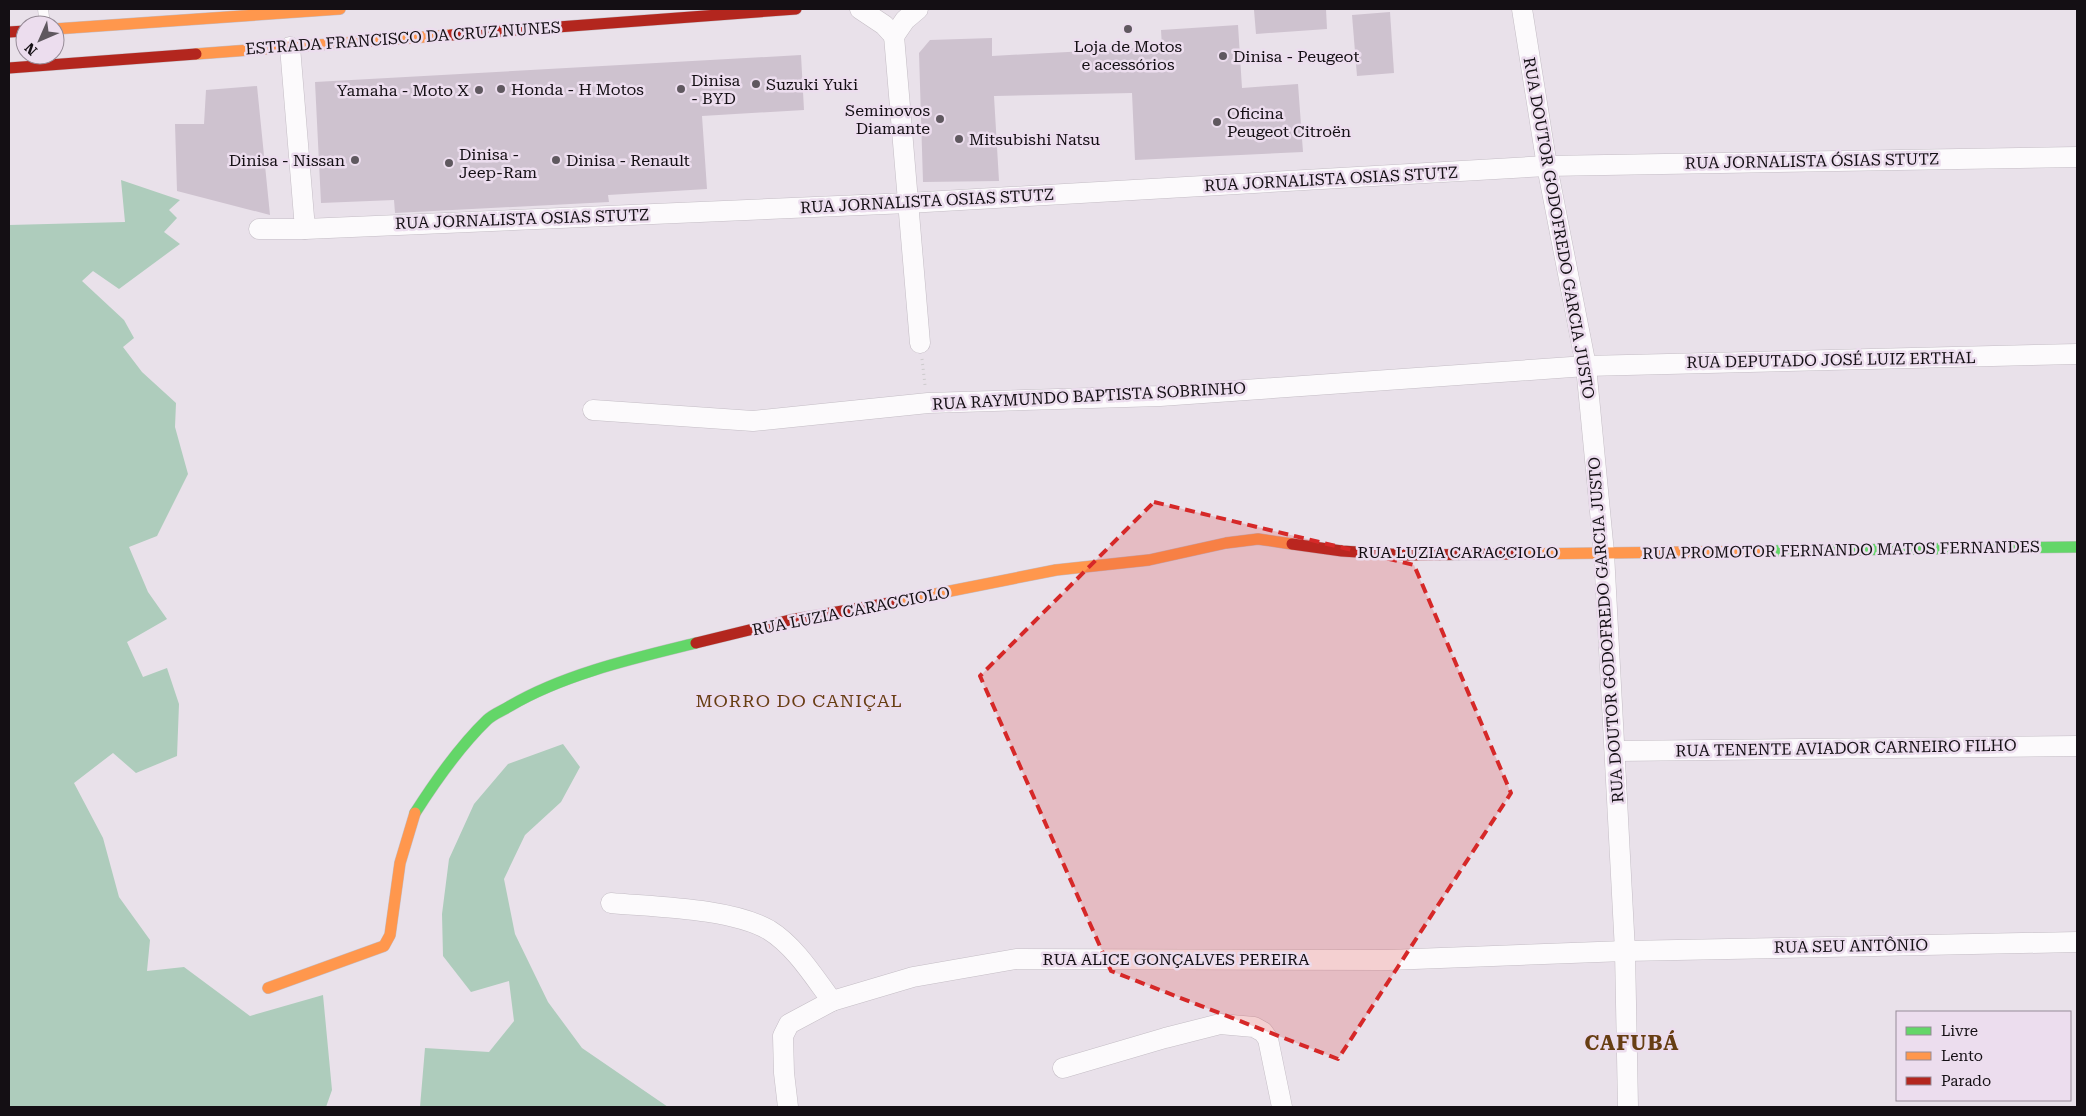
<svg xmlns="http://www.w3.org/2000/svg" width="2086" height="1116" font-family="'Roboto Serif',serif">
<rect width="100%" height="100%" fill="#e9e1ea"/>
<!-- forest -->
<g fill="#aeccbc">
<path d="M121 180 180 200 169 210 177 218 164 232 180 244 119 289 93 271 82 281 124 320 134 338 123 347 142 372 176 403 175 427 188 474 157 536 129 547 148 592 167 619 127 642 143 677 167 668 179 704 177 756 136 773 113 753 74 783 103 838 119 897 150 940 147 971 184 967 250 1016 323 995 332 1090 326 1107H9V225L125 222Z"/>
<path d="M563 744 580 767 561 802 525 835 504 879 515 934 548 1002 582 1048 668 1107H420L425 1048 489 1052 514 1021 509 981 471 992 443 956 442 914 449 859 474 804 508 764Z"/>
</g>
<!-- building -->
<g fill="#cec2cf">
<path d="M1276 9H1326L1327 29 1256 34 1254 10Z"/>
<path d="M1390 12 1394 73 1357 76 1352 15Z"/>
<path d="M1238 25 1242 88 1298 84 1303 152 1135 160 1132 93 994 96 999 181 923 182 919 53 930 40 992 38V56L1162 47 1161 30Z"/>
<path d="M801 55 804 110 702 116 707 189 608 195 609 202 395 213 394 200 321 203 315 82Z"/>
<path d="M257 86 270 215 177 191 175 124H204L206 90Z"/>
</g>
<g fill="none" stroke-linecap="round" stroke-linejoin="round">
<!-- lane casing -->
<g stroke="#c4bdc5" stroke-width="11">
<path id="lane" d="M43 9 45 25"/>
</g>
<!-- street casing -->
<g stroke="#c4bdc5" stroke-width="21">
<g id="street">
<path d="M860 9 884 25 894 36 905 20 918 9"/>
<path d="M1522 9 1547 166 1586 366 1604 553 1625 951 1628 1107"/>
<path d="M894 36 920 343"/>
<path d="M259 229H305L290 47"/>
<path d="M305 229 908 203 1547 166 2077 157"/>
<path d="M593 410 753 421 928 403 1160 396 1586 366 2077 354"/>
<path d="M1616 751 2077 746"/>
<path d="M611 903C655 907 731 908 769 930 795 946 814 977 832 1001"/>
<path d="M1063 1068 1165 1038 1220 1024 1254 1027 1263 1032 1268 1039 1282 1107"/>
<path d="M788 1107 784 1073 783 1036 789 1024 832 1001 913 977 1016 959 1388 960 1625 951 2077 942"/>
</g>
</g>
<!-- fast casing -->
<g stroke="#c4bdc5" stroke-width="12">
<g id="fast">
<path d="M1764 551 2077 547"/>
<path d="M415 813C436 780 459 747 487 720 493 714 502 711 510 706 564 674 635 658 696 643"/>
</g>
</g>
<!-- slow casing -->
<g stroke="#c4bdc5" stroke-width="12">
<g id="slow">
<path d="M55 29 340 9"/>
<path d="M196 54 451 35"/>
<path d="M1515 554 1764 551"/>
<path d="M895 602 1056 570 1149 560 1226 543 1258 539 1292 544"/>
<path d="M268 988 384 946 390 935 400 863 415 813"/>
</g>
</g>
<!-- jam casing -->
<g stroke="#c4bdc5" stroke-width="12">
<g id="jam">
<path d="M9 32 25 31"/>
<path d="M451 35 796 9"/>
<path d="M9 68 196 54"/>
<path d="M1292 544 1342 551 1405 555 1515 554"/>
<path d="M696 643 790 620 895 602"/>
</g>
</g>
<!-- path -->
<path stroke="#cdcbcd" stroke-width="3" stroke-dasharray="1 4" stroke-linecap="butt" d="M922 359 925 385"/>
<!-- lane -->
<use href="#lane" stroke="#fcfafc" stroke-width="10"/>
<!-- street -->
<use href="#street" stroke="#fcfafc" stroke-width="20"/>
<!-- fast -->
<use href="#fast" stroke="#63d668" stroke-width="11"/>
<!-- slow -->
<use href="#slow" stroke="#ff974d" stroke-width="11"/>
<!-- jam -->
<use href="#jam" stroke="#b3261e" stroke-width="11"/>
</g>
<!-- marked area -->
<path fill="#d62828" fill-opacity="0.2" stroke="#d62828" stroke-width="4" stroke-dasharray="10 6" stroke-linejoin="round" d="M1154 502 1414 565 1511 793 1338 1059 1111 971 980 676Z"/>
<!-- markers -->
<g fill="#5f585f" stroke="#ecddee" stroke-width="2">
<circle cx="1128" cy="29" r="5"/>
<circle cx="1223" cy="56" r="5"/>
<circle cx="756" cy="84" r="5"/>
<circle cx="501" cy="89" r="5"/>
<circle cx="681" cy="89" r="5"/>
<circle cx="479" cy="90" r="5"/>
<circle cx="940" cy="119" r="5"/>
<circle cx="1217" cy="122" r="5"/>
<circle cx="959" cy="139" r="5"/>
<circle cx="355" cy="160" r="5"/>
<circle cx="556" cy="160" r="5"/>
<circle cx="449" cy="163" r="5"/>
</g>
<g text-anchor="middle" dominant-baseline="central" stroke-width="5" stroke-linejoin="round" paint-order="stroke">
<!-- street labels -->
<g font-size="16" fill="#140f14" stroke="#ecddee">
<text transform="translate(403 38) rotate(-4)">ESTRADA FRANCISCO DA CRUZ NUNES</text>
<text transform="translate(1812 161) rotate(-1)">RUA JORNALISTA ÓSIAS STUTZ</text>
<text transform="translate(1331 179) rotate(-3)">RUA JORNALISTA OSIAS STUTZ</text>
<text transform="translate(927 201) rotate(-3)">RUA JORNALISTA OSIAS STUTZ</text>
<text transform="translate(522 219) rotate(-2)">RUA JORNALISTA OSIAS STUTZ</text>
<text transform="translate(1559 228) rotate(80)">RUA DOUTOR GODOFREDO GARCIA JUSTO</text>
<text transform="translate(1831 360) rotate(-1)">RUA DEPUTADO JOSÉ LUIZ ERTHAL</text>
<text transform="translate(1089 396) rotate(-3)">RUA RAYMUNDO BAPTISTA SOBRINHO</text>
<text transform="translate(1841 550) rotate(-1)">RUA PROMOTOR FERNANDO MATOS FERNANDES</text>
<text x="1458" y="552">RUA LUZIA CARACCIOLO</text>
<text transform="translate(851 611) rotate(-11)">RUA LUZIA CARACCIOLO</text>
<text transform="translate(1606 630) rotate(-94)">RUA DOUTOR GODOFREDO GARCIA JUSTO</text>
<text transform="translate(1846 748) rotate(-1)">RUA TENENTE AVIADOR CARNEIRO FILHO</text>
<text transform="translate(1851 946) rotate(-1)">RUA SEU ANTÔNIO</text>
<text x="1176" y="959">RUA ALICE GONÇALVES PEREIRA</text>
</g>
<!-- poi labels -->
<g font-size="16" fill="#140f14" stroke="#ecddee" text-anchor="start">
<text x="1128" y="46" text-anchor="middle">Loja de Motos<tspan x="1128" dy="18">e acessórios</tspan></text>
<text x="1233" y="56">Dinisa - Peugeot</text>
<text x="691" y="80">Dinisa<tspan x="691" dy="18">- BYD</tspan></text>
<text x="766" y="84">Suzuki Yuki</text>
<text x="511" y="89">Honda - H Motos</text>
<text x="469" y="90" text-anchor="end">Yamaha - Moto X</text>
<text x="930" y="110" text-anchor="end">Seminovos<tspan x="930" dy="18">Diamante</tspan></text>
<text x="1227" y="113">Oficina<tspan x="1227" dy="18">Peugeot Citroën</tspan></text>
<text x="969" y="139">Mitsubishi Natsu</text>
<text x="459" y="154">Dinisa -<tspan x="459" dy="18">Jeep-Ram</tspan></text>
<text x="345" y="160" text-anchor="end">Dinisa - Nissan</text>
<text x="566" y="160">Dinisa - Renault</text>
</g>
<!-- neighbourhood labels -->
<g font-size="18" letter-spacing="1" fill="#673e13" stroke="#ecddee">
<text x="799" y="700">MORRO DO CANIÇAL</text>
</g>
<!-- district labels -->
<g font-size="21" font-weight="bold" letter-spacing="1" fill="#673e13" stroke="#ecddee">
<text x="1632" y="1043">CAFUBÁ</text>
</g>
</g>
<!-- border -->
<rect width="2086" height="1116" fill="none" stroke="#140f14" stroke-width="20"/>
<!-- legend -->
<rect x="1896" y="1011" width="175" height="90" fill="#ecddee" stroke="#968b97"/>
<rect x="1906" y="1027" width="25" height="8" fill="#63d668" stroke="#968b97"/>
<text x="1941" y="1036" font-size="15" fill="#140f14">Livre</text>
<rect x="1906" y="1052" width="25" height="8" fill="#ff974d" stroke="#968b97"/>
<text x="1941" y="1061" font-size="15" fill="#140f14">Lento</text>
<rect x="1906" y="1077" width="25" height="8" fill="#b3261e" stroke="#968b97"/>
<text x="1941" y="1086" font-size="15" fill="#140f14">Parado</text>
<!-- north arrow -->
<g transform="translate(40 40) rotate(225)"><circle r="24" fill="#ecddee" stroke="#968b97"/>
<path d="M0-4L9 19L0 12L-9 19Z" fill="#5f585f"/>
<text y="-8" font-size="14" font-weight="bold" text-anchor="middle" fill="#140f14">N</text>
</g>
</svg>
